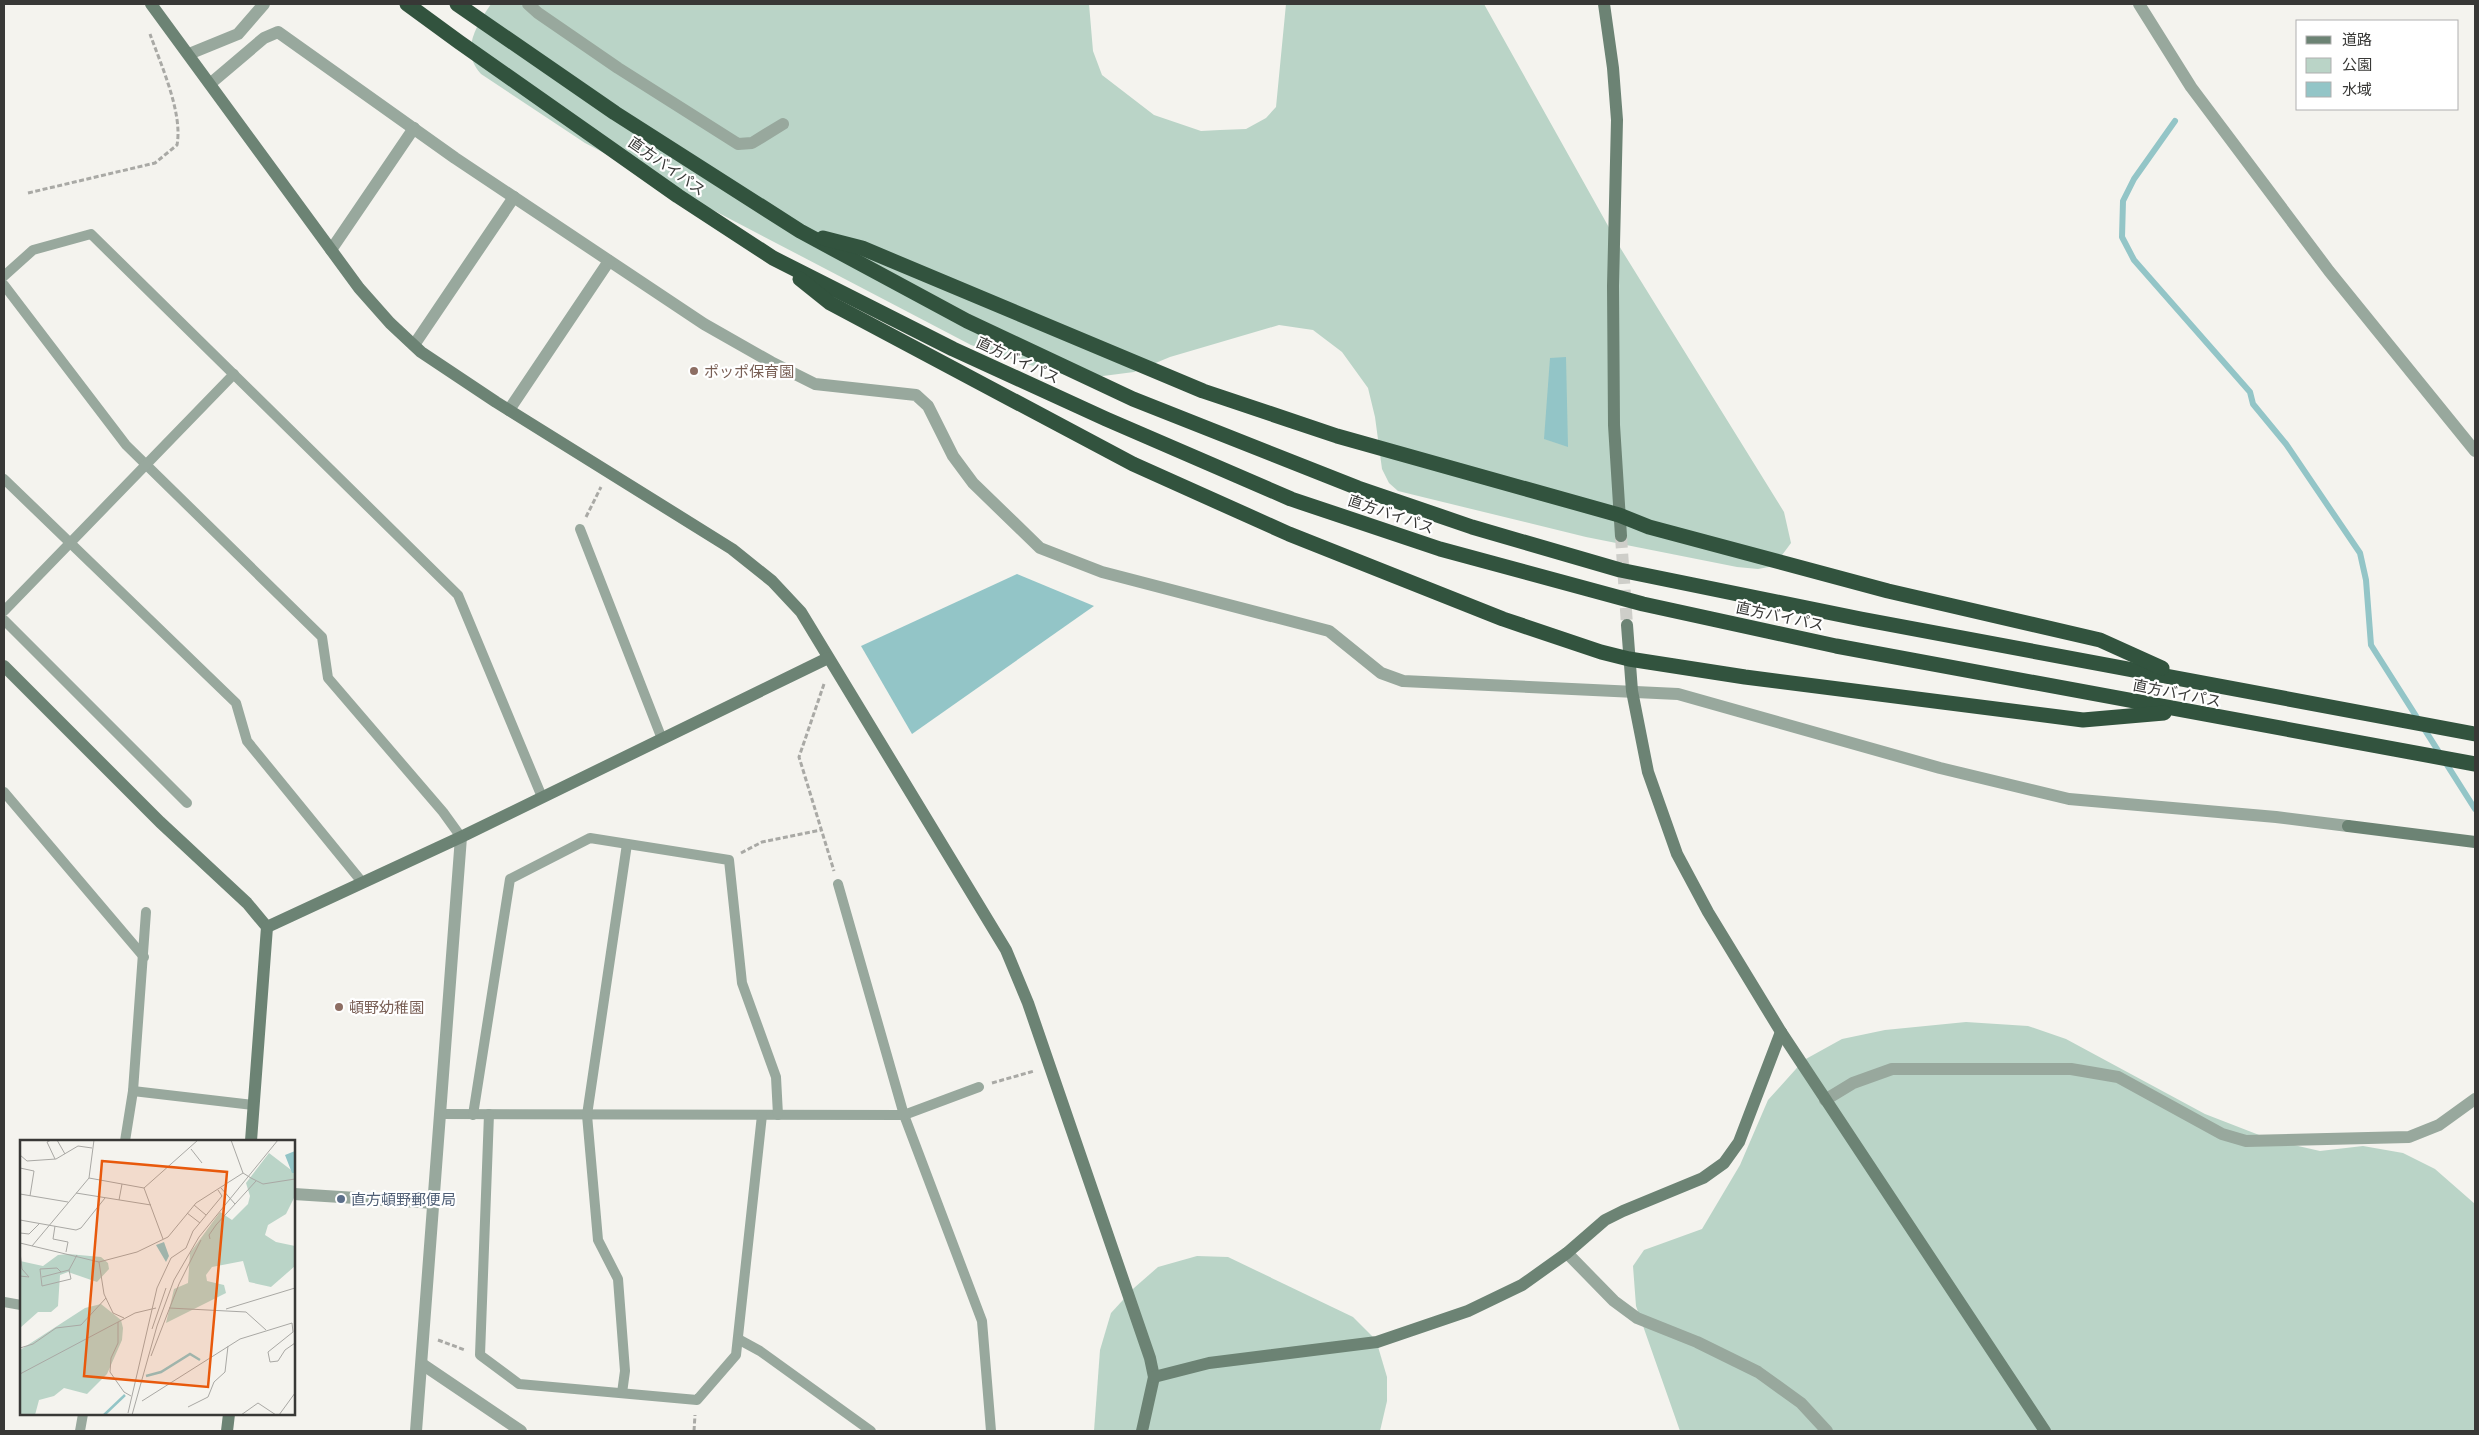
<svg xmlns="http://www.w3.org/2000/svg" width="2479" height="1435" font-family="Quicksand,'Noto Sans JP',sans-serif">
<rect width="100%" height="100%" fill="#f4f3ee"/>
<!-- green -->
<g fill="#bad4c7">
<path d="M491 4H1089L1093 51 1102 75 1154 115 1201 131 1220 130 1246 129 1266 118 1276 107 1286 4H1484L1621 249 1784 512 1791 543 1774 566 1758 569 1737 567 1586 537 1398 491 1389 483 1382 469 1375 417 1368 388 1342 352 1313 330 1279 325 1170 357 1134 372 1103 376 1066 375 1023 363 971 345 585 143 481 74C460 51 476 26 491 4Z"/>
<path d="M1966 1022 2028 1026 2066 1039 2205 1114 2272 1140 2320 1151 2363 1146 2403 1153 2435 1169 2475 1204V1431H1680L1636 1306 1633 1266 1644 1250 1702 1229 1740 1165 1768 1100 1804 1060 1842 1039 1885 1030Z"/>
<path d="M1197 1256 1228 1257 1353 1317 1376 1340 1387 1377V1401L1380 1431H1094L1100 1350 1111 1313 1134 1288 1158 1267Z"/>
</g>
<!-- water -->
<g fill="#93c5c7">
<path d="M1566 357 1568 447 1544 439 1550 358Z"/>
<path d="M1017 574 1094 606 912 734 861 646Z"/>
</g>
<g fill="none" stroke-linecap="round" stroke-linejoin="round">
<!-- stream -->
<path stroke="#93c5c7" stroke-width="6" d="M2175 121 2134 179 2123 201 2122 237 2134 260 2250 392 2253 404 2286 444 2360 553 2366 580 2371 645 2475 809"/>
<!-- secondary-tunnel -->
<path stroke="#cecec9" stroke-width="12" stroke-dasharray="12 6" stroke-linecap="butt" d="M1621 536 1627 625"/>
<!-- path -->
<g stroke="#a9a9a5" stroke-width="3" stroke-dasharray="5 2.5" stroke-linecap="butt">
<path d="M28 193 155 163 177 145C183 113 161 65 150 34"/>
<path d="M586 517 601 487"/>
<path d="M824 684 799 757 834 871"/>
<path d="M741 853 762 842 821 830"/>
<path d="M992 1083 1034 1071"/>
<path d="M438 1340 465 1350"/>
<path d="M694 1431 695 1415"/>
</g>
<!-- lane -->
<g stroke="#98a89d" stroke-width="10">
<path d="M4 276 33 250 91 234 458 595 542 797"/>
<path d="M4 285 126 445 322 637 328 678 443 812 461 837"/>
<path d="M4 479 236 703 247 741 362 882"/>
<path d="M580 529 662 739"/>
<path d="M4 611 234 374"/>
<path d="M4 620 187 803"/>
<path d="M4 792 144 957"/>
<path d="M838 884 904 1115 982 1321 991 1431"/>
<path d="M133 1091 253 1105"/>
<path d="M440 1114 904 1115 979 1087"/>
<path d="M489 1114 480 1355 519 1384 697 1400 736 1355 762 1115"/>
<path d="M473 1115 510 879 590 838 729 860 742 983 776 1077 778 1115"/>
<path d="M125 1141 133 1091 146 912"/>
<path d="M4 1302 21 1305"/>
<path d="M738 1339 760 1351 871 1431"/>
<path d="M622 1393 625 1371 618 1279 598 1240 587 1115 627 844"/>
<path d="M80 1431 83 1414"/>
</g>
<!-- street -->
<g stroke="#98a89d" stroke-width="12">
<path d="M528 4 538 13 618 68 738 144 752 143 783 124"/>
<path d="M2139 4 2191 87 2329 271 2475 451"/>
<path d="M189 54 238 34 264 4"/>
<path d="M211 83 264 38 278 32 455 158 704 324 771 362 815 384 916 395 928 406 953 456 973 483 1040 548 1102 572 1329 631 1381 673 1403 681 1678 694 1940 768 2069 799 2276 817 2348 826"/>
<path d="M331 250 414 128"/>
<path d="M414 345 514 197"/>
<path d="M509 410 609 261"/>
<path d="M1825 1100 1853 1083 1892 1069H2071L2118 1077 2222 1134 2246 1141 2409 1137 2439 1125 2475 1099"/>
<path d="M294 1194 434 1203"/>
<path d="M1567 1253 1614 1301 1637 1318 1697 1342 1758 1372 1801 1403 1827 1431"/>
<path d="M422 1364 521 1431"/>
<path d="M416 1431 461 837"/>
</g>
<!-- secondary -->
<g stroke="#6c8374" stroke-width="12">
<path d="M151 4 359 288 390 323 421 352 496 402 732 549 772 581 801 612 1006 950 1028 1003 1150 1358 1154 1377 1142 1431"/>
<path d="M1604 4 1613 68 1617 120 1613 286 1614 425 1621 536"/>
<path d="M1627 625 1632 691 1648 772 1677 854 1708 912 1781 1032 2045 1431"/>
<path d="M4 666 160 822 247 903 267 927 251 1141"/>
<path d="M2348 826 2475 842"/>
<path d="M267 927 461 837 828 658"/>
<path d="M1154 1377 1209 1363 1377 1342 1468 1311 1522 1285 1567 1253 1605 1220 1623 1211 1703 1178 1724 1163 1739 1142 1781 1032"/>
<path d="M227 1431 229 1414"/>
</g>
<!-- highway -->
<g stroke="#32533e" stroke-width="15">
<path d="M407 4 459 42 678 196 773 258 953 349 1106 419 1291 499 1440 549 1643 604 1836 646 2475 764"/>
<path d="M457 4 615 113 800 231 967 321 1133 399 1358 488 1472 527 1620 570 1861 619 2475 734"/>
<path d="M823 238 862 248 1203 391 1337 436 1619 515 1649 527 1888 591 2100 640 2162 668"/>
<path d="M800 279 830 303 1133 464 1289 534 1503 619 1601 652 1629 659 1745 677 2083 720 2164 713"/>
</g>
</g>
<!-- markers -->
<g fill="#8d6e63" stroke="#fff" stroke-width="2">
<circle cx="694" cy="371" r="5"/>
<circle cx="339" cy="1007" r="5"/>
</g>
<circle fill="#5c6f8a" stroke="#fff" stroke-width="2" cx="341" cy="1199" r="5"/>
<g text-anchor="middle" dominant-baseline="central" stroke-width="4.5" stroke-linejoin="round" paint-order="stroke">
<!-- street labels -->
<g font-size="15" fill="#383836" stroke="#fff">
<text transform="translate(667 166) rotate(35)">直方バイパス</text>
<text transform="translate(1018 360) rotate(25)">直方バイパス</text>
<text transform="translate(1391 514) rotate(19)">直方バイパス</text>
<text transform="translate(1780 616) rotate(12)">直方バイパス</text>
<text transform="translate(2177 693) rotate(11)">直方バイパス</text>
</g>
<!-- education labels -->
<g font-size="15" fill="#785e54" stroke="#fff" text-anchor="start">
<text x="704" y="371">ポッポ保育園</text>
<text x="349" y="1007">頓野幼稚園</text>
</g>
<!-- service labels -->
<g font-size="15" fill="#4e5e75" stroke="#fff" text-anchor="start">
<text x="351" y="1199">直方頓野郵便局</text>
</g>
</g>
<!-- overview -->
<g transform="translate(20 1140)">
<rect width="275" height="275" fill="#f4f3ee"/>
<path d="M249 13 275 33V56L266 74 248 85 245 95 256 102 275 106V126L251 147 229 142 223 121 192 127 186 135 187 141 204 145 206 153 146 183 154 149 168 143 170 113 200 72 212 80 228 64 230 56 226 43ZM48 114 81 117 88 123 89 129 77 142 48 132 40 135 38 166 31 172H18L0 188V121L23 126 38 115ZM81 164 101 180 103 188 102 200 87 234 67 254 44 248 34 256 19 260 15 275H0V210L65 168Z" fill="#bad4c7"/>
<path d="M275 11V33H272L265 15ZM144 102 149 116 146 122 136 105Z" fill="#93c5c7"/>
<path fill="none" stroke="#93c5c7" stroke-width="2.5" d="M126 236 141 232 170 214 180 220M84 275 105 255"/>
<path fill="none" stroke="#a9a8a4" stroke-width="1" d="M31 0 27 2 35 19M37 0 45 14M211 0 223 33 231 38 243 44 275 39M171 9 182 23M0 15 7 21 36 19 58 6 72 8M0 28 14 31 10 56M69 38 124 48 178 0M124 48 143 99M201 48 215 64M56 53 131 65M0 54 48 62M99 60 102 44M174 65 186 75M167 73 180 83M0 80 56 90 61 88 85 58M35 86 33 99 48 102 46 112M0 93 9 94 19 84M190 99 189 95 196 85 236 41M0 103 79 122 117 112 148 97 176 63 223 33M12 106 69 38 74 0M0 112 2 129 9 137 0 136M79 122 84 154 93 173 104 178M41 132 37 128 20 129 22 146 51 139 49 130M22 137 49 130 57 115M149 168 226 172 246 190M206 169 275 148M98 182V203L91 218 90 232 104 252 111 256M132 189 146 148M0 208 13 204 36 188 61 185 86 158M131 216 159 144 181 100M0 234 115 173 136 168M122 261 220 199 272 183 273 192 248 212 250 222 258 221 265 210 275 203M168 267 188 257 194 242 205 232 208 206M108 273 137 148 151 118 166 108 173 91 202 56 198 50M112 275 137 186 154 140 179 97 258 0M221 275 238 263 256 275M259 275 275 253"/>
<path fill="#e8590c" fill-opacity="0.15" stroke="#e8590c" stroke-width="2.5" d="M82 21 207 32 188 247 64 236Z"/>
<rect width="275" height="275" fill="none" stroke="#383836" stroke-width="2.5"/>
</g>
<!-- border -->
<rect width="2479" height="1435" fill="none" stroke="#383836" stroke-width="10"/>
<!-- legend -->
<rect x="2296" y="20" width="162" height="90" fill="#ffffff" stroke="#afafaf"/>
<rect x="2306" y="36" width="25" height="8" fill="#6c8374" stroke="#afafaf"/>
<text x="2342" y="45" font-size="15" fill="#383836">道路</text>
<rect x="2306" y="58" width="25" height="15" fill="#bad4c7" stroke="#afafaf"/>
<text x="2342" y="70" font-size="15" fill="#383836">公園</text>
<rect x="2306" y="82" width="25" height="15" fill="#93c5c7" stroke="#afafaf"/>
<text x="2342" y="95" font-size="15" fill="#383836">水域</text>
</svg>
